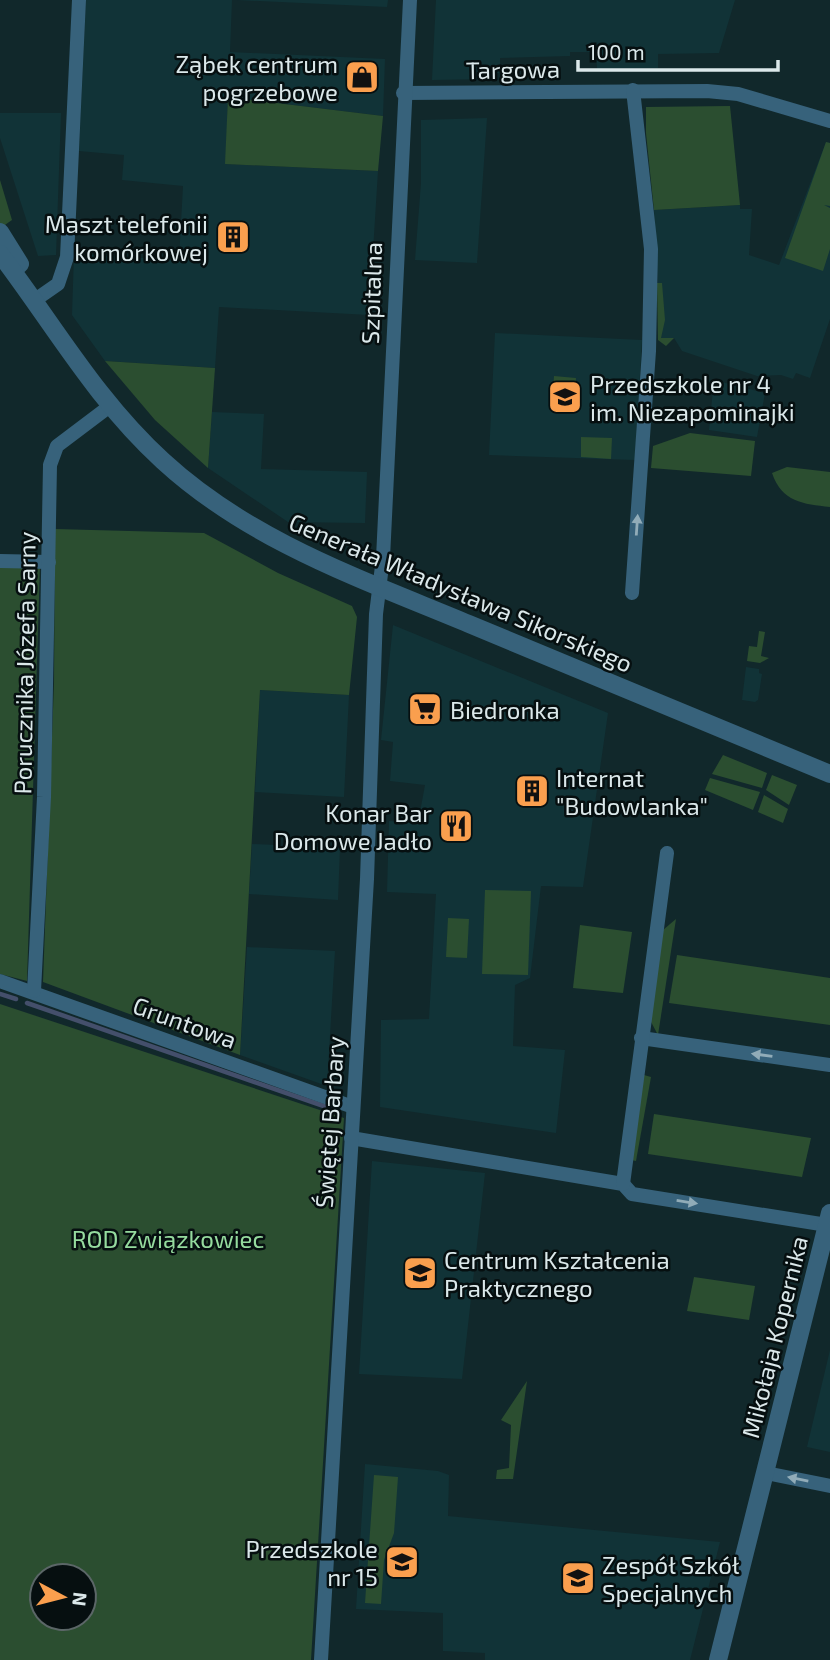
<svg xmlns="http://www.w3.org/2000/svg" width="830" height="1660" font-family="'Exo 2',sans-serif">
<rect width="100%" height="100%" fill="#11282b"/>
<!-- built -->
<g fill="#113337">
<path d="M86 0H232L230 52 385 59 383 116 228 97 226 164 378 171 369 315 219 307 215 368 105 361 72 315 74 254 179 260 183 186 122 180 124 155 79 151Z"/>
<path d="M237 0H388L387 7Z"/>
<path d="M436 0H735L719 53 658 54V68L597 69 596 52H570V56L500 58V73H487V79L432 80Z"/>
<path d="M0 113H61L56 255 38 256 0 138Z"/>
<path d="M487 118 477 263 415 260 421 183V120Z"/>
<path d="M826 142 830 143V319L810 378 796 373 793 379 781 375 757 376 682 351 674 338 661 339 654 210 740 205V209H752L749 255 779 265Z"/>
<path d="M495 333 642 340 635 460 489 455Z"/>
<path d="M714 380 765 393 757 437 709 430Z"/>
<path d="M212 412 264 414 261 469 367 472 365 523 288 522 208 468Z"/>
<path d="M393 625 608 713 583 887 541 886 530 978 515 985 513 1046 565 1050 556 1133 380 1107 381 1020 429 1019 436 894 387 892 389 821 418 823 425 785 390 781 393 742 381 740Z"/>
<path d="M746 667 759 669V673L762 674 758 700 755 702 742 700Z"/>
<path d="M260 690 349 695 344 797 255 792Z"/>
<path d="M252 844 340 848 338 900 249 894Z"/>
<path d="M247 947 335 951 327 1086 240 1055Z"/>
<path d="M372 1161 485 1173 462 1379 359 1374Z"/>
<path d="M830 1350V1452L807 1447Z"/>
<path d="M365 1464 438 1471 449 1475 448 1516 720 1542 690 1660H485V1653L443 1651V1613L356 1609Z"/>
</g>
<!-- green -->
<g fill="#2b4e30" fill-rule="evenodd">
<path d="M228 97 383 116 378 171 225 164Z"/>
<path d="M730 106 740 205 654 210 646 133V107Z"/>
<path d="M826 142 830 143V206L824 205 830 208V249L823 271 785 258Z"/>
<path d="M0 180 12 220 2 227 0 224Z"/>
<path d="M657 283H662L665 320 661 338H674L666 346 658 340Z"/>
<path d="M105 361 215 368 208 468 155 420Z"/>
<path d="M554 376 576 378 574 409 552 408Z"/>
<path d="M690 433 755 441 751 476 651 468 653 446Z"/>
<path d="M581 437 612 438 611 459 581 457Z"/>
<path d="M787 467 830 472V507C803 504 782 502 772 473Z"/>
<path d="M55 529 204 533 278 573 352 606 357 617 349 695 260 690 240 1055 43 982 54 683Z"/>
<path d="M0 564 40 565 27 981 0 974Z"/>
<path d="M759 631 765 632 761 656 769 658 760 663 747 661 749 646 757 647Z"/>
<path d="M723 755 767 773 762 788 712 774Z"/>
<path d="M772 775 797 785 789 805 766 790Z"/>
<path d="M710 778 760 792 753 810 705 790Z"/>
<path d="M764 795 788 809 783 823 758 812Z"/>
<path d="M485 890 531 891 528 975 482 974Z"/>
<path d="M448 918 469 919 467 958 446 957Z"/>
<path d="M676 919 658 1035 650 1020 663 930Z"/>
<path d="M580 925 632 932 623 993 573 988Z"/>
<path d="M677 955 830 978V1025L669 1003Z"/>
<path d="M0 1004 344 1118 311 1660H0ZM84 1576V1618H42V1576Z"/>
<path d="M644 1075 651 1077 636 1161 631 1160Z"/>
<path d="M654 1114 811 1138 802 1177 648 1154Z"/>
<path d="M694 1277 755 1286 749 1320 687 1311Z"/>
<path d="M527 1381 513 1479H496L497 1470 509 1468 511 1425 501 1420Z"/>
<path d="M374 1475 398 1477 394 1533 384 1560 381 1604 365 1603Z"/>
</g>
<g fill="none" stroke-linecap="round" stroke-linejoin="round">
<!-- stream -->
<g stroke="#444f6b" stroke-width="4.5">
<path d="M0 994 16 999"/>
<path d="M27 1003 338 1111"/>
</g>
<!-- minor -->
<g stroke="#37627b" stroke-width="14">
<path d="M403 93 707 91 738 94 830 121"/>
<path d="M35 300 58 284 67 257 79 0"/>
<path d="M0 561 49 562"/>
<path d="M632 593 649 351 651 249 633 90"/>
<path d="M0 981 353 1107"/>
<path d="M34 991 44 797 50 465 57 446 110 406"/>
<path d="M641 1038 830 1065"/>
<path d="M351 1138 623 1184 632 1194 827 1225"/>
<path d="M623 1184 667 853"/>
<path d="M766 1473 830 1486"/>
<path d="M321 1660 367 879 376 614 383 558 410 0"/>
</g>
<!-- tertiary -->
<g stroke="#37627b" stroke-width="18">
<path d="M0 232 20 264"/>
<path d="M0 254C54 325 96 400 163 461 250 541 361 579 469 624 589 675 710 723 830 774"/>
<path d="M718 1660 830 1213"/>
</g>
</g>
<!-- one-way arrows -->
<defs><path id="oneway-solid" d="M-6-.8H1V-3.2L6.5 0L1 3.2V.8H-6Z" transform="scale(1.75)"/></defs>
<g fill="#91acb8">
<use href="#oneway-solid" transform="translate(637 525) rotate(-86)"/>
<use href="#oneway-solid" transform="translate(762 1055) rotate(-172)"/>
<use href="#oneway-solid" transform="translate(687 1202) rotate(9)"/>
<use href="#oneway-solid" transform="translate(798 1479) rotate(-169)"/>
</g>
<!-- icons -->
<defs>
<g id="shop-square" transform="scale(1.75)"><rect x="-9" y="-9" width="18" height="18" rx="4" fill="#fa9f4e" stroke="#060f10"/><path d="M-5-2.5h2.3a2.7 3.5 0 0 1 5.4 0H5L5.5 6h-11ZM-1.5-2.5h3a1.5 2.3 0 0 0-3 0Z" fill="#111"/></g>
<g id="building-square" transform="scale(1.75)"><rect x="-9" y="-9" width="18" height="18" rx="4" fill="#fa9f4e" stroke="#060f10"/><path d="M-4-6H4V6H1V3H-1V6H-4ZM-2.5-4.3h1.7v1.8h-1.7ZM.8-4.3h1.7v1.8H.8ZM-2.5-1h1.7V.8h-1.7ZM.8-1h1.7V.8H.8Z" fill="#111"/></g>
<g id="school-square" transform="scale(1.75)"><rect x="-9" y="-9" width="18" height="18" rx="4" fill="#fa9f4e" stroke="#060f10"/><path d="M0-5L7-2L0 1L-7-2ZM-4 1L0 2.5L4 1V4Q0 6-4 4Z" fill="#111"/></g>
<g id="supermarket-square" transform="scale(1.75)"><rect x="-9" y="-9" width="18" height="18" rx="4" fill="#fa9f4e" stroke="#060f10"/><path d="M-6-5.5h2.5l.6 2H6L4.5 2H-2.5L-4.4-4H-6ZM-1.5 3.2a1.3 1.3 0 1 0 .1 0ZM3 3.2a1.3 1.3 0 1 0 .1 0Z" fill="#111"/></g>
<g id="restaurant-square" transform="scale(1.75)"><rect x="-9" y="-9" width="18" height="18" rx="4" fill="#fa9f4e" stroke="#060f10"/><path d="M-5-6h1v4h1v-4h1v4h1v-4h1v5L-1.5 .5V6h-2V.5L-5-1ZM5-6V6H3V1.5H1.5Q1.5-4 5-6Z" fill="#111"/></g>
</defs>
<g fill-rule="evenodd">
<use href="#shop-square" x="362" y="77"/>
<use href="#building-square" x="233" y="237"/>
<use href="#school-square" x="565" y="397"/>
<use href="#supermarket-square" x="425" y="709"/>
<use href="#building-square" x="532" y="791"/>
<use href="#restaurant-square" x="456" y="826"/>
<use href="#school-square" x="420" y="1273"/>
<use href="#school-square" x="402" y="1562"/>
<use href="#school-square" x="578" y="1578"/>
</g>
<g text-anchor="middle" dominant-baseline="central" stroke-width="5" stroke-linejoin="round" paint-order="stroke">
<!-- poi labels -->
<g font-size="24" fill="#dbe8ea" stroke="#060f10" text-anchor="start">
<text x="338" y="63" text-anchor="end">Ząbek centrum<tspan x="338" dy="28">pogrzebowe</tspan></text>
<text x="208" y="223" text-anchor="end">Maszt telefonii<tspan x="208" dy="28">komórkowej</tspan></text>
<text x="590" y="383">Przedszkole nr 4<tspan x="590" dy="28">im. Niezapominajki</tspan></text>
<text x="450" y="709">Biedronka</text>
<text x="556" y="777">Internat<tspan x="556" dy="28">"Budowlanka"</tspan></text>
<text x="432" y="812" text-anchor="end">Konar Bar<tspan x="432" dy="28">Domowe Jadło</tspan></text>
<text x="444" y="1259">Centrum Kształcenia<tspan x="444" dy="28">Praktycznego</tspan></text>
<text x="378" y="1548" text-anchor="end">Przedszkole<tspan x="378" dy="28">nr 15</tspan></text>
<text x="602" y="1564">Zespół Szkół<tspan x="602" dy="28">Specjalnych</tspan></text>
</g>
<!-- street labels -->
<g font-size="24" fill="#dbe8ea" stroke="#060f10">
<text transform="translate(513 69) rotate(-1)">Targowa</text>
<text transform="translate(371 293) rotate(-88)">Szpitalna</text>
<text transform="translate(461 592) rotate(23)">Generała Władysława Sikorskiego</text>
<text transform="translate(24 663) rotate(-89)">Porucznika Józefa Sarny</text>
<text transform="translate(185 1022) rotate(20)">Gruntowa</text>
<text transform="translate(329 1122) rotate(-86)">Świętej Barbary</text>
<text transform="translate(774 1337) rotate(-76)">Mikołaja Kopernika</text>
</g>
<!-- park labels -->
<g font-size="24" fill="#95db9e" stroke="#060f10">
<text x="168" y="1238">ROD Związkowiec</text>
</g>
</g>
<!-- north arrow -->
<g transform="translate(63 1597) rotate(97)"><circle r="33" fill="#060f10" stroke="#5b6667" stroke-width="2"/>
<path d="M0-5L12 26L0 18L-12 26Z" fill="#fa9f4e"/>
<text y="-10" font-size="19" font-weight="bold" text-anchor="middle" fill="#dbe8ea">N</text>
</g>
<!-- scale -->
<path d="M578 60v10h200v-10" fill="none" stroke="#dbe8ea" stroke-width="3.5"/>
<text x="588" y="60" font-size="21" fill="#dbe8ea" stroke="#060f10" stroke-width="5" paint-order="stroke">100 m</text>
</svg>
